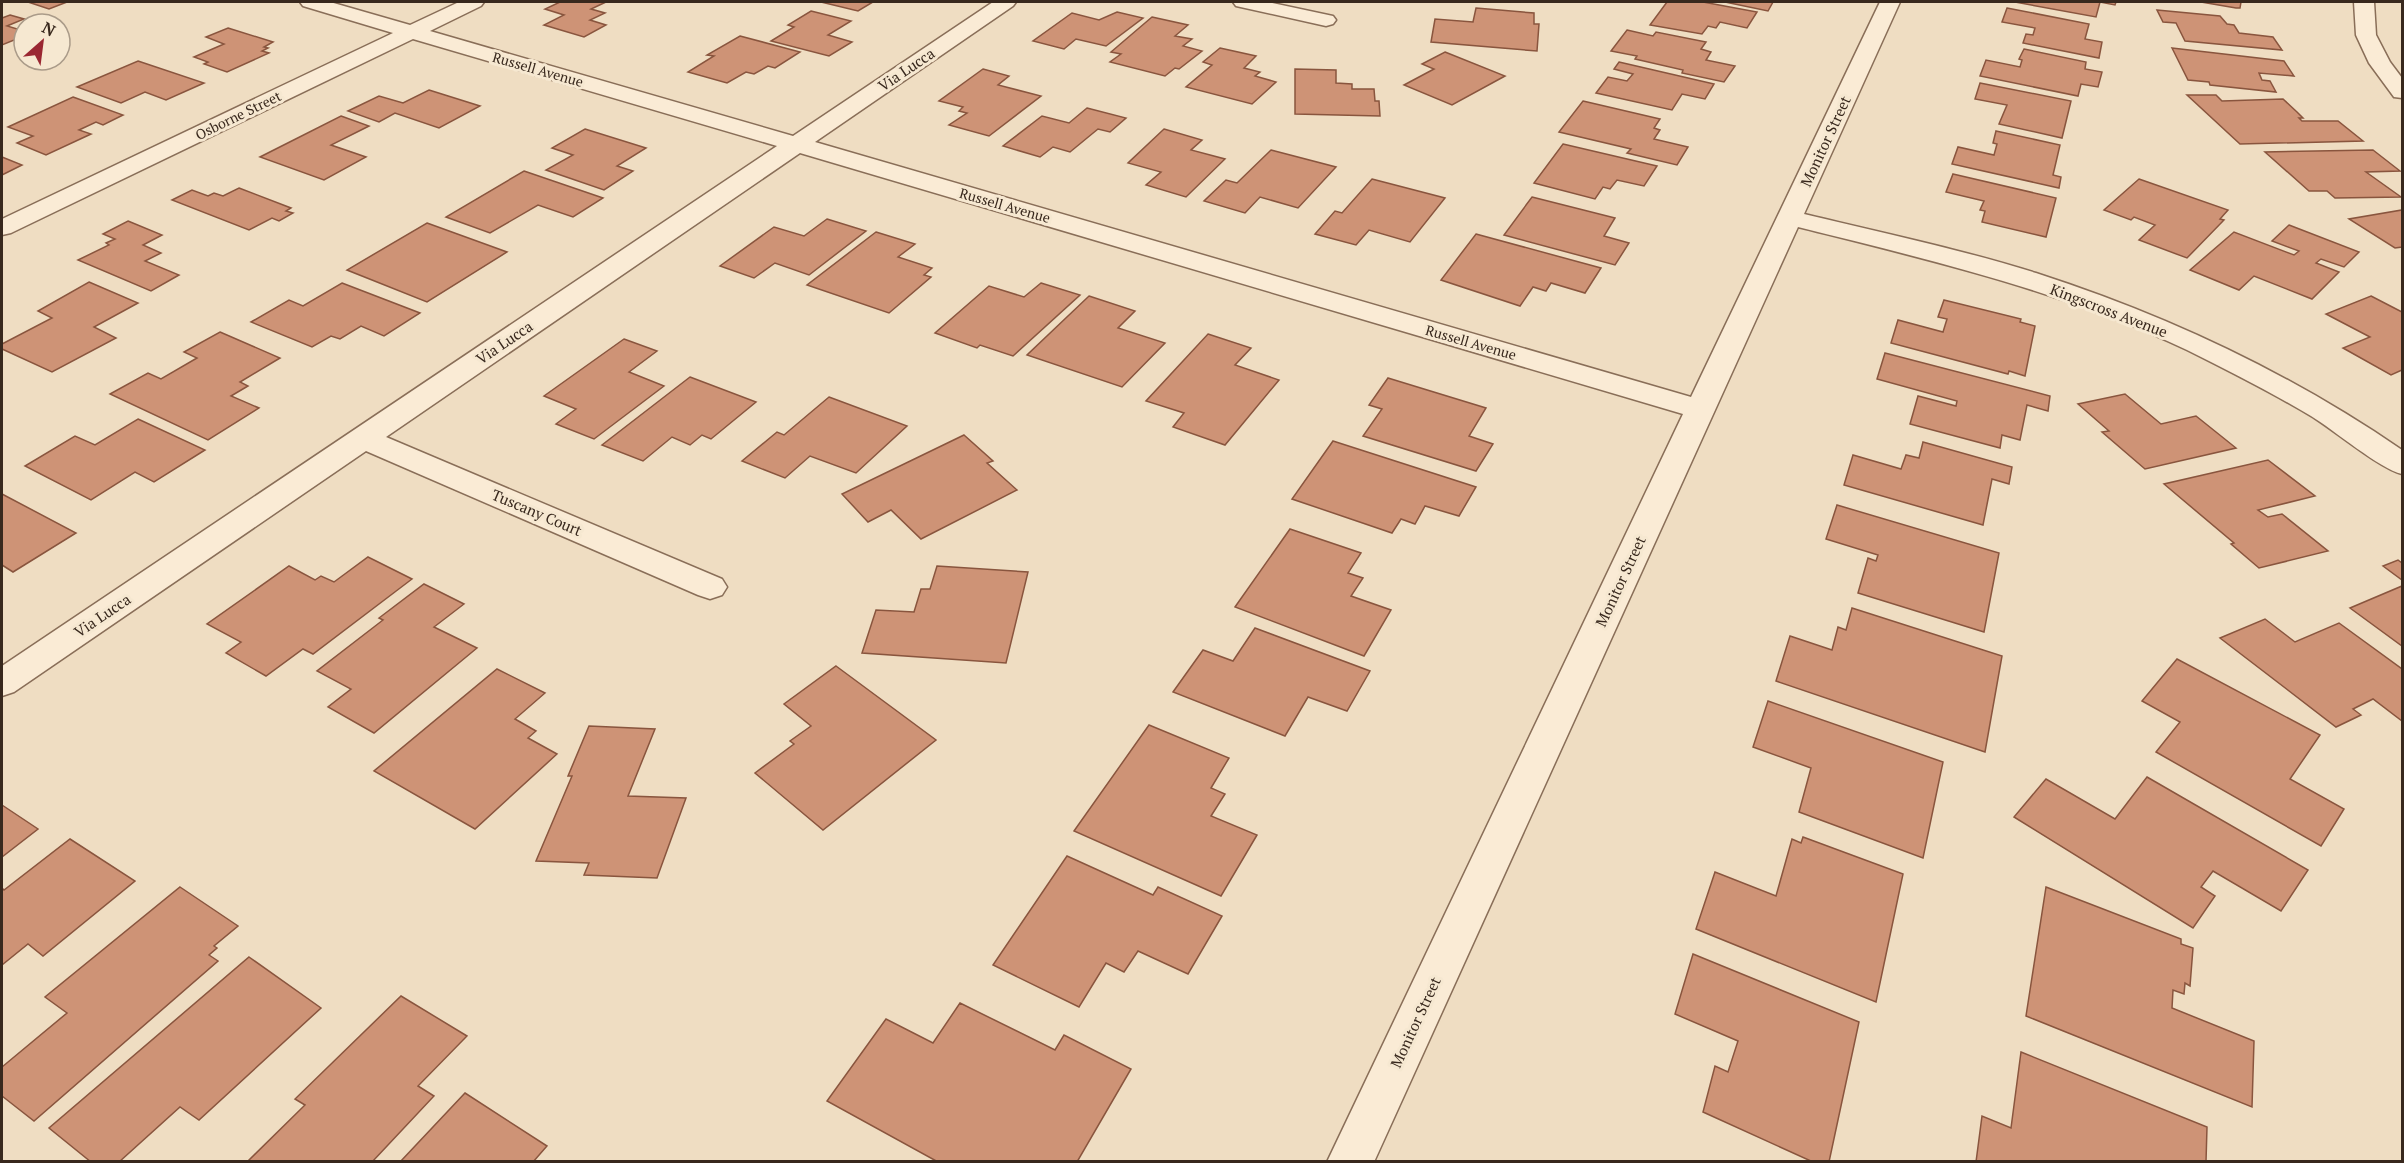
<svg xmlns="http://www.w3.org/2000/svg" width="2404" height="1163" font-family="'PT Serif',serif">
<rect width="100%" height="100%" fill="#efddc2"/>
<!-- building -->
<g fill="#ce9376" stroke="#89553e" stroke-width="1.5">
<path d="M28 2H67L49 9Z"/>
<path d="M560 2H606L591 9 605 13 590 20 606 25 584 37 544 25 564 15 545 9Z"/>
<path d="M821 2H873L858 11Z"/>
<path d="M1667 2H1703L1757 12 1747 28 1720 22 1716 28 1708 26 1702 34 1650 25Z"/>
<path d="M1725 2H1773L1768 11Z"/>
<path d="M2015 2H2116L2115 5 2100 2 2096 17Z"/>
<path d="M2201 2H2241L2240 8H2236Z"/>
<path d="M1476 8 1534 13V24H1539L1537 51 1431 42 1435 19 1473 22Z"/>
<path d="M2007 8 2089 24 2085 39 2102 42 2099 58 2023 43 2026 34 2033 35 2035 28 2002 22Z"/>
<path d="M2157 10 2220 16 2227 24 2234 25 2239 33 2273 37 2282 50 2185 41 2176 23 2163 22Z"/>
<path d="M811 11 851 21 828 35 852 42 829 56 771 41 794 27 788 25Z"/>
<path d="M1117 12 1143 18 1106 46 1076 39 1064 49 1033 41 1072 13 1099 20Z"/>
<path d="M10 15 24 19 7 26 24 31V36L2 45V18Z"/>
<path d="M1152 17 1188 25 1175 36 1192 39 1183 46 1202 51 1179 69 1175 68 1165 76 1110 62 1121 54 1111 52Z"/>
<path d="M228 28 273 42 264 47 268 48 262 51 269 53 227 72 204 64 208 62 194 57 224 44 206 37Z"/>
<path d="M1627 30 1653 36 1656 32 1706 42 1701 49 1711 52 1706 60 1735 66 1724 82 1682 73 1683 70 1635 59 1637 56 1611 51Z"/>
<path d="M740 36 800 52 775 68 768 66 754 74 746 72 727 83 688 72 714 56 707 55Z"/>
<path d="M1220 48 1256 56 1244 68 1260 72 1255 76 1276 82 1252 104 1186 87 1212 65 1203 62Z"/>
<path d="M2172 48 2284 61 2294 76 2259 73 2262 80 2270 81 2276 92 2210 85 2209 82 2188 80Z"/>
<path d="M2024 49 2086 62 2085 69 2102 72 2098 87 2081 84 2078 96 1980 76 1986 60 2020 67 2022 60 2019 59Z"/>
<path d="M1445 52 1505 76 1452 105 1404 85 1434 69 1422 64Z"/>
<path d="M138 61 204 83 166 100 145 92 121 103 77 87Z"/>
<path d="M1619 62 1714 84 1705 99 1682 94 1672 110 1596 93 1608 77 1627 81 1633 74 1614 69Z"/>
<path d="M983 69 1009 76 998 85 1041 96 989 136 949 125 967 113 959 111 963 107 939 101Z"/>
<path d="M1295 69 1336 70V83L1352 84V89H1374L1375 101H1379L1380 116 1295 114Z"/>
<path d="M1980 83 2071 101 2062 138 1999 124 2007 105 1975 99Z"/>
<path d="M429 90 480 106 439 128 395 113 379 122 348 111 379 96 403 103Z"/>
<path d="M2187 95H2216L2222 101 2283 99 2297 112 2303 118H2299L2302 121H2338L2363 141 2240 144Z"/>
<path d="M73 97 123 115 103 125 96 122 79 130 91 134 46 155 17 143 33 136 8 127Z"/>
<path d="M1583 101 1660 119 1654 128 1660 130 1654 139 1688 147 1677 165 1627 153 1631 149 1559 132Z"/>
<path d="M1087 108 1126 118 1110 132 1098 129 1070 152 1053 147 1040 157 1003 146 1042 116 1069 123Z"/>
<path d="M341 116 369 126 331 145 366 157 324 180 260 157Z"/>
<path d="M585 129 646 148 617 166 633 171 604 190 546 170 573 155 552 148Z"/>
<path d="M1164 129 1202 140 1191 150 1225 159 1186 197 1146 185 1161 172 1128 163Z"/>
<path d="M1996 131 2060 145 2053 175 2061 177 2059 188 1952 164 1958 147 1994 155 1997 144 1993 143Z"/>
<path d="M1563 144 1657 166 1644 186 1617 180 1610 189 1603 187 1595 199 1534 183Z"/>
<path d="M1271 150 1336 167 1298 208 1260 197 1245 213 1204 201 1226 180 1237 183Z"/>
<path d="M2373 150 2400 171 2366 172 2401 197 2335 198 2327 191H2309L2265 152Z"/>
<path d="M2 157 22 165 2 175Z"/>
<path d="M524 171 603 198 573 217 538 205 490 233 446 217Z"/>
<path d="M1953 174 2056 198 2046 237 1982 222 1985 211 1980 210 1984 201 1946 192Z"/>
<path d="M1372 179 1445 198 1410 242 1369 230 1356 245 1315 234 1335 211 1342 213Z"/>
<path d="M2139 179 2228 210 2220 219 2224 220 2187 258 2139 240 2155 225 2134 217 2131 220 2104 210Z"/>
<path d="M239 188 291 208 286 211 293 213 279 221 272 218 249 230 172 200 192 190 208 196 214 193 223 196Z"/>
<path d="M1532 197 1615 218 1604 236 1629 243 1615 265 1504 235Z"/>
<path d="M2402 210V247L2395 248 2349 219Z"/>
<path d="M827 219 866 231 809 275 775 263 754 278 720 266 774 227 804 236Z"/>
<path d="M128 221 162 235 143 245 161 253 145 261 179 275 151 291 78 260 109 245 106 243 115 239 103 234Z"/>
<path d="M427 223 507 252 427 302 347 270Z"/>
<path d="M2289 225 2359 252 2344 267 2321 259 2316 263 2339 272 2312 299 2254 276 2239 290 2190 270 2234 232 2294 255 2299 251 2272 241Z"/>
<path d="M876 232 915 244 898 257 932 268 924 275 931 277 889 313 807 285Z"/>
<path d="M1476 234 1601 268 1585 293 1551 283 1546 291 1533 287 1520 306 1441 280Z"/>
<path d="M89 282 138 303 94 327 116 338 52 372 2 349V344L52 318 38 311Z"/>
<path d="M342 283 420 313 384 336 361 326 340 339 331 336 312 347 251 322 289 300 303 306Z"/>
<path d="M1041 283 1080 295 1013 356 980 345 977 348 935 333 989 286 1024 297Z"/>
<path d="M1089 296 1135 311 1118 328 1165 343 1122 387 1027 355Z"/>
<path d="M2371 296 2402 312V370L2391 375 2343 348 2370 337 2326 314Z"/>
<path d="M1944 300 2021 319 2020 322 2035 326 2025 376 2009 371 2008 374 1891 343 1898 320 1943 332 1947 319 1938 317Z"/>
<path d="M220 332 280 358 240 382 248 386 231 396 259 408 208 440 110 394 148 373 161 379 197 358 184 352Z"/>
<path d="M1208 334 1251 348 1235 365 1279 380 1225 445 1173 427 1184 413 1146 401Z"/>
<path d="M624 339 657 351 629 372 664 386 594 439 556 424 576 409 544 396Z"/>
<path d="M1885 353 2050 396 2048 411 2027 405 2020 440 2002 435 2000 448 1910 424 1918 396 1956 406 1957 401 1877 379Z"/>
<path d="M690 377 756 402 711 439 702 435 690 445 672 437 643 461 602 445Z"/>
<path d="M1388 378 1486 408 1469 436 1493 444 1476 471 1363 436 1382 409 1369 405Z"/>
<path d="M2125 394 2161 424 2196 416 2236 448 2145 469 2102 432 2109 431 2078 404Z"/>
<path d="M829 397 907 426 856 473 810 456 785 478 742 461 777 432 784 435Z"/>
<path d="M138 419 205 450 154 482 135 472 91 500 25 466 75 436 95 445Z"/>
<path d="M964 435 993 461 987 463 1017 490 921 539 891 510 868 522 842 494Z"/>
<path d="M1333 441 1476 487 1459 516 1425 506 1415 524 1401 519 1392 533 1292 499Z"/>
<path d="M1923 442 2012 467 2009 484 1992 479 1983 525 1844 485 1853 455 1901 469 1906 455 1919 458Z"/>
<path d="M2268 460 2315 496 2258 510 2268 517 2282 514 2328 551 2259 568 2231 544 2234 543 2164 484Z"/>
<path d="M2 494 76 533 13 572 2 565Z"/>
<path d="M1837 505 1999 553 1984 632 1858 593 1868 558 1876 561 1878 555 1826 539Z"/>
<path d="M1290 529 1361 553 1348 573 1363 578 1351 596 1391 610 1364 656 1235 607Z"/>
<path d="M368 557 412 579 313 654 303 649 266 676 226 653 241 642 207 624 289 566 315 580 321 576 334 582Z"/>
<path d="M2398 560 2402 563V580L2383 566Z"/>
<path d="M937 566 1028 572 1006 663 862 653 876 610 914 612 921 589H930Z"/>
<path d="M424 584 464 604 434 627 477 648 374 733 328 707 351 689 317 671 383 620 379 618Z"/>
<path d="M2402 586V646L2350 608Z"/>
<path d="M1852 608 2002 656 1985 752 1776 681 1790 636 1832 650 1838 627 1846 630Z"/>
<path d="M2265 619 2295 642 2339 623 2402 669V721L2373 699 2353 709 2361 715 2336 727 2220 638Z"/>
<path d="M1255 628 1370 671 1347 711 1308 697 1285 736 1173 692 1203 650 1233 661Z"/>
<path d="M2177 659 2320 735 2290 779 2344 809 2321 846 2156 752 2180 722 2142 701Z"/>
<path d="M836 666 936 740 823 830 755 773 794 744 790 741 811 726 784 704Z"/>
<path d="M497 669 545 693 515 719 536 731 528 738 557 754 475 829 374 771Z"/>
<path d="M1768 701 1943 762 1923 858 1799 812 1811 768 1753 747Z"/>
<path d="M1149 725 1229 758 1211 788 1225 794 1211 816 1257 835 1221 896 1074 831Z"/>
<path d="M589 726 655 729 628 796 686 798 657 878 584 875 589 863 536 861 572 776H568Z"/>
<path d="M2147 777 2308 870 2281 911 2213 871 2201 887 2215 896 2193 928 2014 817 2046 779 2115 819Z"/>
<path d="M2 805 38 829 2 857Z"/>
<path d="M1803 837 1903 874 1876 1002 1696 929 1715 872 1776 896 1792 839 1801 843Z"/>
<path d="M70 839 135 881 43 956 28 944 2 965V888L4 890Z"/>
<path d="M1067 856 1153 895 1158 887 1222 916 1188 974 1138 951 1124 972 1106 963 1079 1007 993 965Z"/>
<path d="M180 887 238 926 214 946 217 948 209 955 218 961 34 1121 2 1096V1067L67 1013 45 997Z"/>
<path d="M2046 887 2181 939V944L2193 948 2190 986 2185 983 2184 994 2173 990 2172 1008 2254 1041 2252 1107 2026 1016Z"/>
<path d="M1693 954 1859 1022 1829 1162H1813L1703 1112 1715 1066 1728 1072 1738 1041 1675 1014Z"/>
<path d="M249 957 321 1008 199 1120 180 1107 119 1162H91L49 1128Z"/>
<path d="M401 996 467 1036 418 1086 434 1096 372 1162H247L305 1105 295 1099Z"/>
<path d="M960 1003 1055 1050 1064 1035 1131 1069 1077 1162H938L827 1101 886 1019 933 1043Z"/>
<path d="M2021 1052 2207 1127 2206 1162H1976L1982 1116 2011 1128Z"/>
<path d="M465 1093 547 1146 533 1162H400Z"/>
</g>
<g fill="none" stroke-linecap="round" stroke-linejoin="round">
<!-- minor casing -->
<g stroke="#896e58" stroke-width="3">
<g id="minor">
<path d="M300 2H330L410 25 459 2H484L481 6 430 31 793 136 993 2H1016L1013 6 815 142 1691 397 1880 2H1900L1804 214C1882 233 1960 249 2036 273 2166 315 2290 373 2402 450V474C2380 469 2334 430 2311 416 2271 392 2229 371 2187 350 2063 291 1930 260 1798 227L1374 1162H1327L1683 414 800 153 386 437 722 579 727 587 722 595 710 599 698 595 366 451 14 692 2 696V666L777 146 413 39 11 233 2 235V219L393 33 303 6Z"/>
<path d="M1233 2H1268L1333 16 1336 20 1333 24 1326 26 1236 6Z"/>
<path d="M2354 2H2374L2376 35 2390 62 2402 78V98L2394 97 2369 63 2356 35Z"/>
</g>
</g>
<!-- minor -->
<use href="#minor" fill="#faebd5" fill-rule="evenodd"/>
</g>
<g text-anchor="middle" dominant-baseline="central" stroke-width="6" stroke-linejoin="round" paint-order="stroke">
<!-- far-street labels -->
<g font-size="14" fill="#38281d" stroke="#f6e8d1">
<text transform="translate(538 69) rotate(16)">Russell Avenue</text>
<text transform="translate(238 115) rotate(-26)">Osborne Street</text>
<text transform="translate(1005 205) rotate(16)">Russell Avenue</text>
<text transform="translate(1471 342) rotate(16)">Russell Avenue</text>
</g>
<!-- street labels -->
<g font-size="15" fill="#38281d" stroke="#f6e8d1">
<text transform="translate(906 69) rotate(-34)">Via Lucca</text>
<text transform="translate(1825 141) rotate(-65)">Monitor Street</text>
<text transform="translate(2109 310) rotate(21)">Kingscross Avenue</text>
<text transform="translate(504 342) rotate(-34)">Via Lucca</text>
<text transform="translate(537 512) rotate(23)">Tuscany Court</text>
<text transform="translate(1620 581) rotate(-65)">Monitor Street</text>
<text transform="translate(102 615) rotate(-34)">Via Lucca</text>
<text transform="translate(1415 1022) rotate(-65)">Monitor Street</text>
</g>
</g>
<!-- border -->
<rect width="2404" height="1163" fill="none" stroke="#38281d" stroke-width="6"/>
<!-- north arrow -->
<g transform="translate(42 42) rotate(28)"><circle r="28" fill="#f6e8d1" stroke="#aa9b89" stroke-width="1.5"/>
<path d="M0-4.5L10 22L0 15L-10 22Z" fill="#9a2732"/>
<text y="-9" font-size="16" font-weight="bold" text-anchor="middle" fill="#38281d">N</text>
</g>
</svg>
